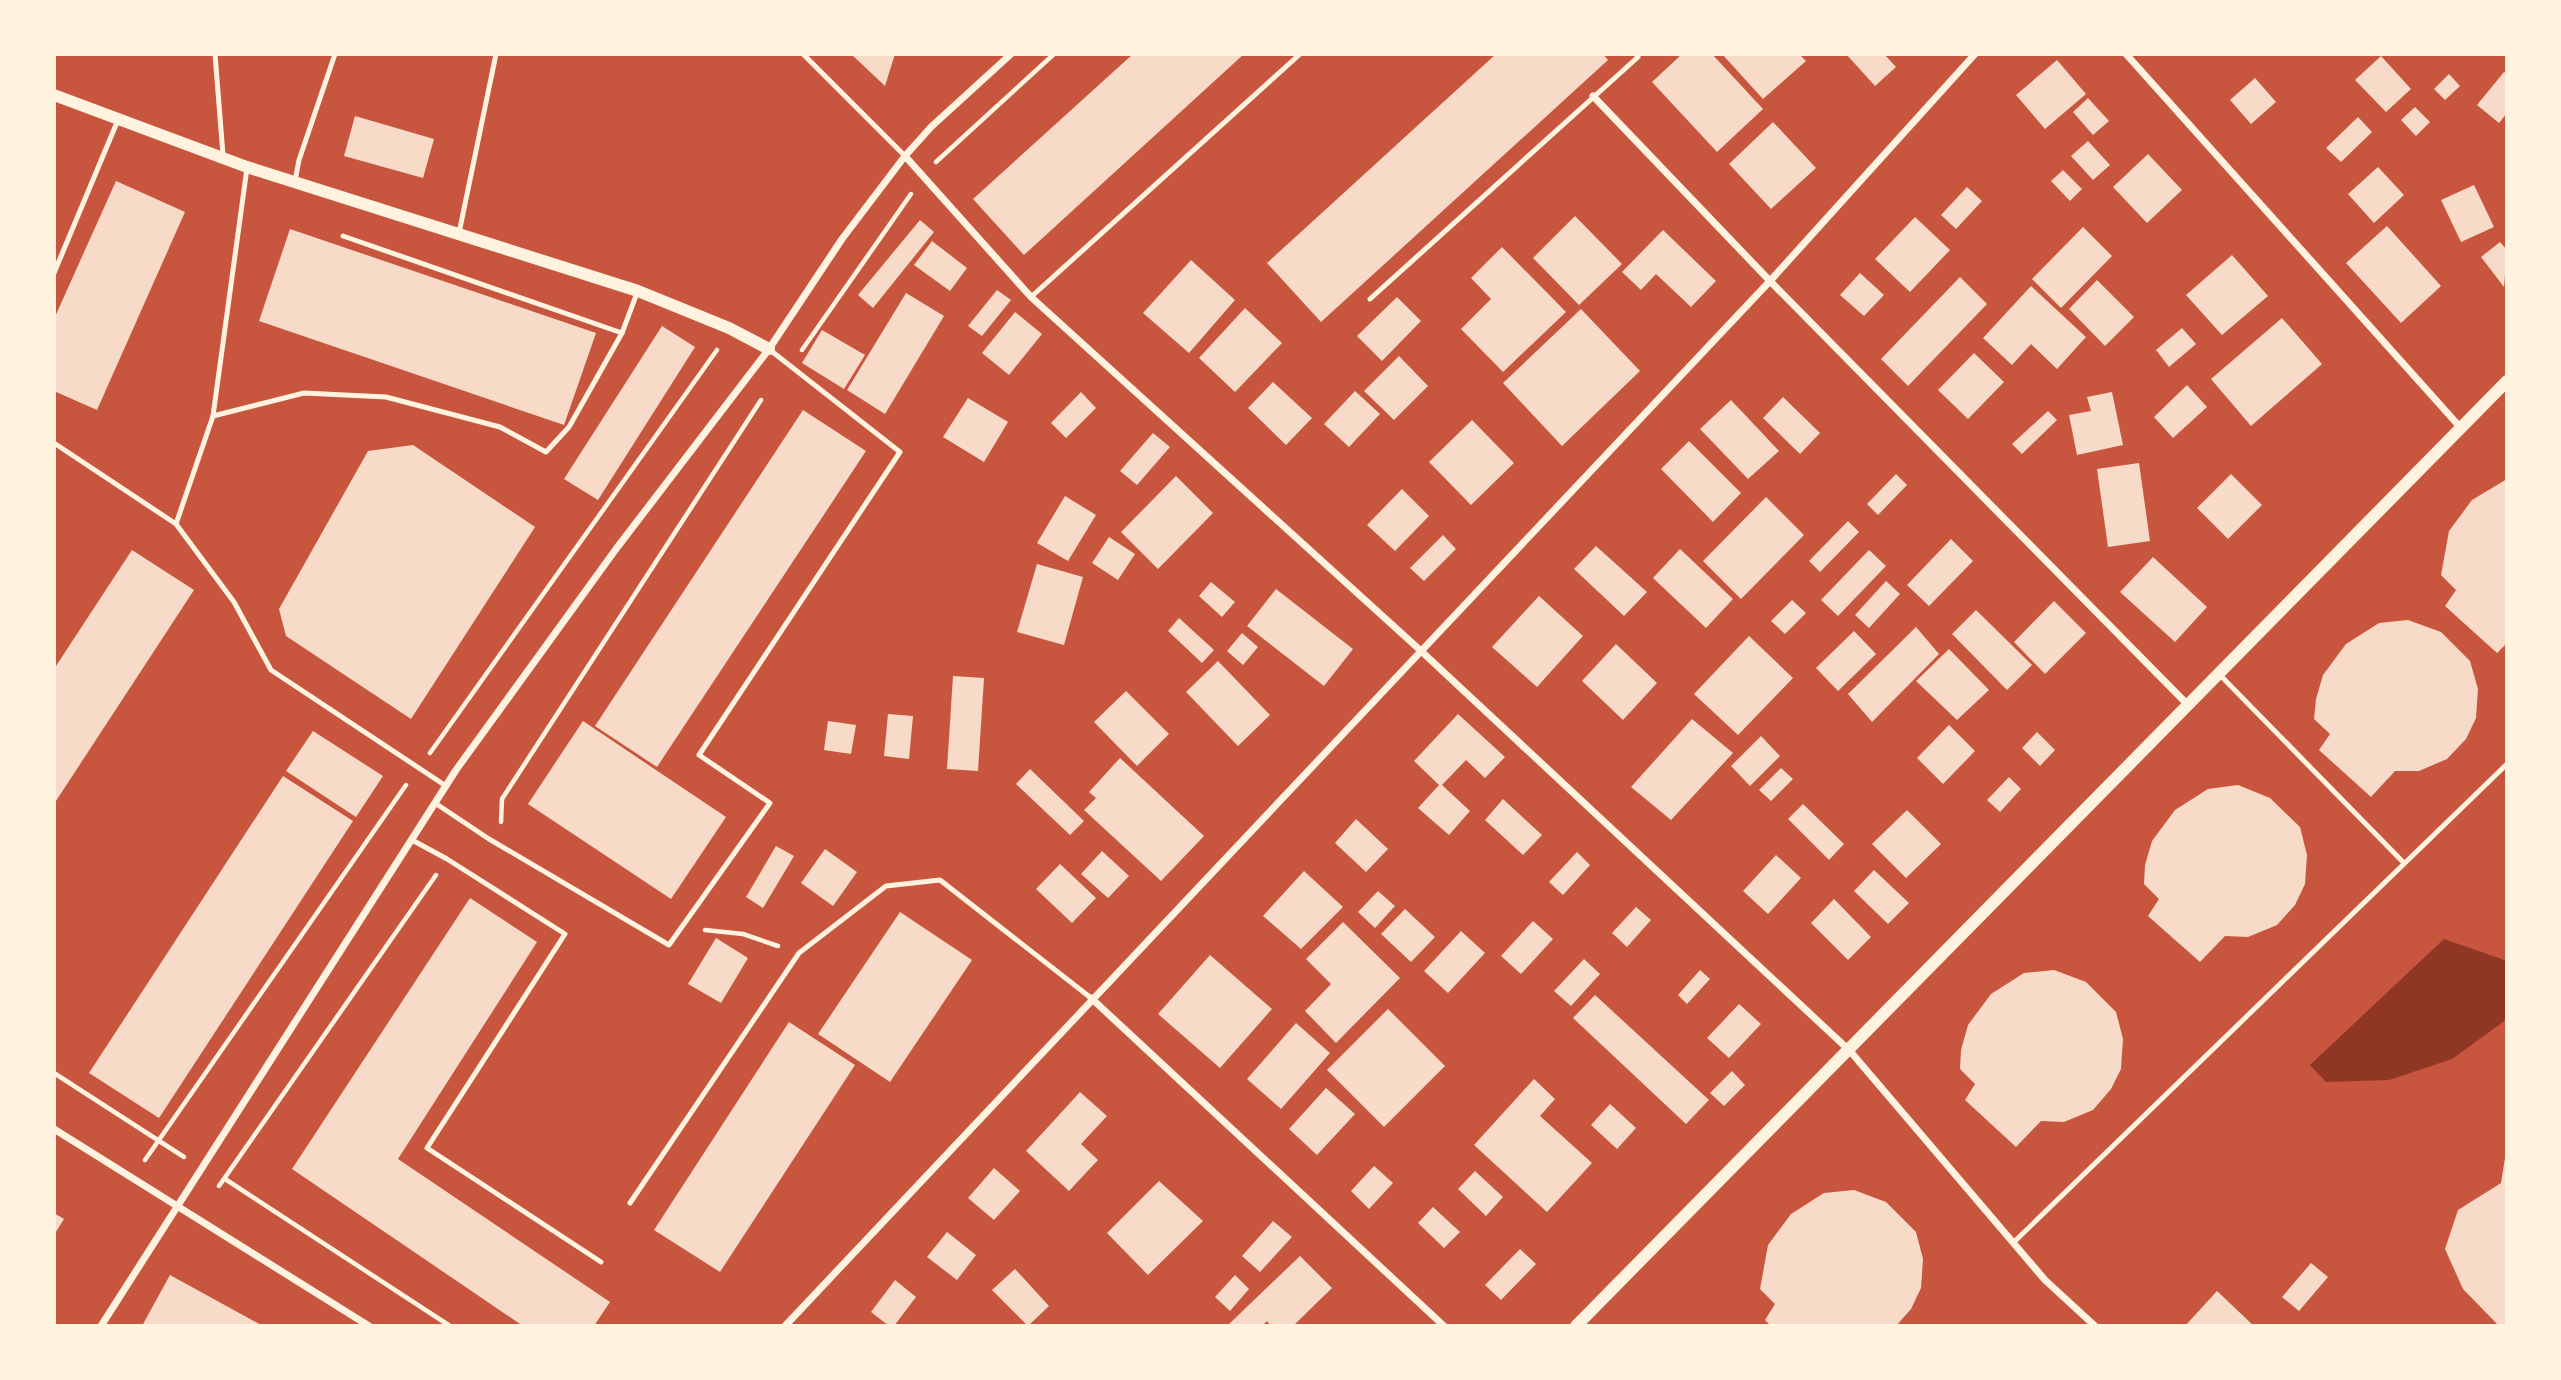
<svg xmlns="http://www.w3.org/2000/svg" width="2561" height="1380" font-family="'Libre Baskerville',serif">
<rect width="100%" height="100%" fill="#c8553d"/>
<!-- water -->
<path fill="#8f3625" d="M2444 939 2507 961V1019L2452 1059 2389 1080 2326 1082 2310 1065Z"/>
<!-- building -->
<g fill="#f7dbc8">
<path d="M851 54H895L885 86Z"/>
<path d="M1133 54H1244L1024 255 973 199Z"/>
<path d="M1496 54H1603L1608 60 1321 322 1267 263Z"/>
<path d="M1682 54H1712L1763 109 1717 152 1652 82Z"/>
<path d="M1722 54H1799L1806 61 1763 99Z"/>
<path d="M1846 54H1884L1896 67 1875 86Z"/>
<path d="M2381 56 2411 89 2386 112 2355 80Z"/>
<path d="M2057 60 2086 94 2045 129 2016 95Z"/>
<path d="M2504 72 2507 74V113L2499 123 2477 105Z"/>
<path d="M2449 74 2460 86 2445 100 2434 89Z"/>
<path d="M2255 78 2276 102 2251 124 2230 100Z"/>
<path d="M2088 98 2109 121 2093 135 2073 112Z"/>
<path d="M2415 107 2430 122 2416 136 2401 120Z"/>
<path d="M355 116 434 139 423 178 344 156Z"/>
<path d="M2358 117 2372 132 2341 162 2326 148Z"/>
<path d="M1773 122 1816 168 1771 209 1729 164Z"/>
<path d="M2088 141 2110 165 2093 180 2071 156Z"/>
<path d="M2148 154 2182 190 2147 223 2113 187Z"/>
<path d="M2378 167 2404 195 2374 223 2348 194Z"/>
<path d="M2063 170 2082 189 2070 201 2051 181Z"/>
<path d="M116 181 185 212 97 410 54 391V319Z"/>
<path d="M2474 185 2494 227 2461 242 2441 200Z"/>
<path d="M1967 187 1982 201 1956 229 1941 215Z"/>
<path d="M1575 216 1622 264 1579 305 1533 258Z"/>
<path d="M1915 217 1950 250 1910 292 1875 259Z"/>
<path d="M920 220 934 232 873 308 858 295Z"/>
<path d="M2387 226 2441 286 2401 323 2346 263Z"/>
<path d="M2083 227 2112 256 2061 308 2032 279Z"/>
<path d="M290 229 596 333 564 425 259 321Z"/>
<path d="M1663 230 1716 281 1691 307 1656 274 1641 290 1622 272Z"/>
<path d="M932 241 967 268 950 291 914 265Z"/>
<path d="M2500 242 2507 250 2504 287 2481 257Z"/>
<path d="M1502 247 1566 312 1503 372 1461 329 1491 299 1471 278Z"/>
<path d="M2232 255 2268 296 2222 335 2186 295Z"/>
<path d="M1191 260 1235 300 1189 353 1143 313Z"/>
<path d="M1860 273 1884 295 1864 316 1840 295Z"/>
<path d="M1960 277 1987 304 1908 386 1881 359Z"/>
<path d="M2097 280 2134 317 2105 346 2069 309Z"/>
<path d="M2031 286 2086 337 2057 369 2031 344 2012 365 1983 338Z"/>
<path d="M997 290 1011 300 982 336 968 326Z"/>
<path d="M906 293 944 316 885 414 847 390Z"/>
<path d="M1397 297 1421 321 1382 361 1357 336Z"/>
<path d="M1245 308 1282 343 1235 392 1199 358Z"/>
<path d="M1581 309 1640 371 1562 446 1503 383Z"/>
<path d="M1015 312 1042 334 1009 375 982 353Z"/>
<path d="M2282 318 2322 364 2251 426 2211 379Z"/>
<path d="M662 326 695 347 598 500 564 479Z"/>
<path d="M2182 328 2196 344 2169 367 2156 350Z"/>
<path d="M822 330 865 355 844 389 802 363Z"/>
<path d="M1974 353 2004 382 1968 419 1938 390Z"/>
<path d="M1399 356 1428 386 1394 420 1364 391Z"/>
<path d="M1273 382 1312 418 1286 445 1248 408Z"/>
<path d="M2187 385 2207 407 2173 438 2154 417Z"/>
<path d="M1355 391 1380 414 1349 447 1324 424Z"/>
<path d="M1081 392 1096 408 1066 438 1051 423Z"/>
<path d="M2112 392 2123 445 2077 455 2069 415 2091 411 2087 397Z"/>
<path d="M1783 397 1820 433 1800 454 1763 418Z"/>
<path d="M968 398 1008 422 984 462 943 437Z"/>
<path d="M1731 400 1779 451 1748 479 1700 429Z"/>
<path d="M803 410 866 451 657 767 595 726Z"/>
<path d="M2048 411 2057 420 2022 454 2012 444Z"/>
<path d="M1472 420 1514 463 1471 505 1429 462Z"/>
<path d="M1153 433 1170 447 1137 485 1120 471Z"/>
<path d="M1689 441 1741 493 1713 522 1661 469Z"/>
<path d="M413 445 535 527 411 719 286 636 279 609 368 451Z"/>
<path d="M2139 463 2150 541 2108 547 2097 469Z"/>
<path d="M1896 474 1907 485 1878 515 1867 504Z"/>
<path d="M2231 474 2262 505 2228 539 2197 508Z"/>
<path d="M1176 476 1213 513 1158 569 1121 532Z"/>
<path d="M2507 479V643L2497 653 2445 606 2456 590 2441 575 2449 531 2472 500Z"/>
<path d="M1402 489 1429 516 1395 551 1367 525Z"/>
<path d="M1065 496 1096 515 1068 561 1037 543Z"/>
<path d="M1766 497 1804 535 1741 599 1703 561Z"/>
<path d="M1848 521 1859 532 1820 572 1809 561Z"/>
<path d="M1443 535 1456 549 1424 581 1410 568Z"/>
<path d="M1109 537 1135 554 1118 580 1092 563Z"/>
<path d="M1951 539 1973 561 1929 606 1907 585Z"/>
<path d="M1596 546 1647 592 1624 616 1574 569Z"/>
<path d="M1680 549 1733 599 1706 628 1653 578Z"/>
<path d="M132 550 194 590 54 804V669Z"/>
<path d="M1869 550 1886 566 1838 616 1821 600Z"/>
<path d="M2153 557 2207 607 2175 642 2120 592Z"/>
<path d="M1037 564 1083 577 1064 645 1017 632Z"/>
<path d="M1886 581 1900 594 1869 628 1855 615Z"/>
<path d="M1211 582 1235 602 1222 617 1199 596Z"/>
<path d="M1276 589 1353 649 1324 686 1247 626Z"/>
<path d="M1539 596 1583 636 1537 687 1492 647Z"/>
<path d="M1792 600 1806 613 1785 634 1771 621Z"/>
<path d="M2054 601 2086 633 2045 674 2014 642Z"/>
<path d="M1976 610 2032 665 2007 690 1952 634Z"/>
<path d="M1179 618 1214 650 1202 663 1168 631Z"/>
<path d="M2408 620 2441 632 2470 661 2478 689 2476 718 2466 739 2447 759 2419 771H2395L2371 797 2319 750 2330 734 2314 719 2316 699 2323 675 2346 644 2379 623Z"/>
<path d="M1916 627 1939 654 1872 722 1848 694Z"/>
<path d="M1854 631 1876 654 1838 691 1816 668Z"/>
<path d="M1242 633 1258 647 1243 665 1227 651Z"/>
<path d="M1749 636 1793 678 1738 735 1694 694Z"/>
<path d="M1616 644 1657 683 1623 720 1582 681Z"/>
<path d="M1949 649 1989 690 1957 720 1916 681Z"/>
<path d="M1218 661 1270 715 1238 746 1186 692Z"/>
<path d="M953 676 984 678 978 771 947 769Z"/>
<path d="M1126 691 1169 734 1137 766 1094 722Z"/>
<path d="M888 714 913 716 909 759 884 756Z"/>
<path d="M1458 714 1505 757 1485 778 1466 760 1442 785 1470 811 1449 835 1418 808 1439 785 1414 761Z"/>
<path d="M1692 719 1733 753 1671 820 1631 787Z"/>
<path d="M583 721 726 817 671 899 528 804Z"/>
<path d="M828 721 856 725 851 754 824 750Z"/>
<path d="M1949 725 1975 751 1943 784 1917 758Z"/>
<path d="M313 731 383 776 356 817 286 771Z"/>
<path d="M2037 732 2055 750 2040 766 2022 748Z"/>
<path d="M1761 736 1780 756 1750 786 1731 766Z"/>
<path d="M1120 758 1204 836 1161 881 1084 810 1096 798 1089 792Z"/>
<path d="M1781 768 1793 779 1771 801 1759 790Z"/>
<path d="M1030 769 1084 821 1070 835 1016 784Z"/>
<path d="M283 776 353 821 159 1118 89 1073Z"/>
<path d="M2009 777 2021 789 2000 812 1987 800Z"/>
<path d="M2238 785 2270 798 2300 827 2307 855 2305 884 2295 905 2277 925 2248 937 2225 936 2200 962 2148 916 2159 899 2144 884 2145 865 2152 841 2175 810 2208 789Z"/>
<path d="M1503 799 1542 835 1523 855 1485 820Z"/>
<path d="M1803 804 1844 844 1829 860 1788 819Z"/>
<path d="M1907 810 1941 844 1906 878 1872 844Z"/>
<path d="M1356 819 1388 849 1366 872 1335 843Z"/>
<path d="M776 846 794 856 763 908 746 897Z"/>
<path d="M825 849 857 872 833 906 801 883Z"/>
<path d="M1102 851 1129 876 1108 898 1081 874Z"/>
<path d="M1577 852 1590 865 1563 895 1549 882Z"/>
<path d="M1776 855 1801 878 1768 914 1743 891Z"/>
<path d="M1060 864 1096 898 1072 923 1036 889Z"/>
<path d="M1874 870 1909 903 1888 924 1854 891Z"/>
<path d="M1304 871 1343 907 1301 949 1263 916Z"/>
<path d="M1378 891 1395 906 1375 928 1358 912Z"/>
<path d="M470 898 537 942 398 1159 610 1302 594 1326H523L292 1169Z"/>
<path d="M1834 899 1871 937 1848 960 1811 923Z"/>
<path d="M1636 907 1651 920 1627 947 1612 933Z"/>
<path d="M1405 909 1435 937 1411 962 1381 934Z"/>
<path d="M900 912 972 960 890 1082 818 1034Z"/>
<path d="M1533 921 1553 939 1521 974 1501 956Z"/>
<path d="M1343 922 1400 978 1336 1043 1305 1011 1331 984 1306 959Z"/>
<path d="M1461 931 1485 953 1448 993 1424 971Z"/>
<path d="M716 938 748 958 721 1003 688 984Z"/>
<path d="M1210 955 1272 1009 1220 1068 1158 1014Z"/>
<path d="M1584 959 1600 974 1571 1006 1554 991Z"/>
<path d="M1700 970 1710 979 1687 1004 1678 995Z"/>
<path d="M2054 970 2086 982 2116 1012 2123 1039 2121 1069 2111 1089 2093 1110 2064 1122 2041 1121 2016 1147 1965 1100 1975 1084 1960 1069 1961 1050 1968 1025 1991 994 2024 973Z"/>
<path d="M1595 995 1709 1100 1686 1124 1573 1018Z"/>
<path d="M1739 1004 1761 1024 1729 1058 1707 1038Z"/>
<path d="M1388 1009 1445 1066 1384 1127 1327 1070Z"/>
<path d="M789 1022 855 1065 720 1272 654 1230Z"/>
<path d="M1296 1023 1330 1053 1281 1109 1247 1079Z"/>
<path d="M1732 1071 1745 1085 1724 1106 1710 1093Z"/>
<path d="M1534 1079 1555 1099 1540 1116 1592 1163 1547 1212 1474 1145Z"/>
<path d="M1326 1088 1355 1114 1317 1155 1289 1129Z"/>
<path d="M1080 1092 1107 1116 1081 1144 1098 1160 1069 1191 1026 1151Z"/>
<path d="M1610 1104 1636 1128 1617 1149 1591 1125Z"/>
<path d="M2505 1158 2507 1326H2499L2463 1289 2445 1249 2458 1210 2501 1183Z"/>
<path d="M1374 1166 1393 1183 1369 1209 1351 1191Z"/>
<path d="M994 1168 1020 1191 994 1220 968 1198Z"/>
<path d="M1475 1171 1503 1197 1486 1216 1458 1189Z"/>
<path d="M1159 1181 1203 1221 1148 1275 1107 1233Z"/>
<path d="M1854 1190 1886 1202 1916 1232 1923 1259 1921 1288 1911 1309 1896 1326H1771L1765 1320 1775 1304 1760 1289 1768 1245 1791 1214 1824 1193Z"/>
<path d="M1433 1207 1460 1232 1444 1248 1418 1223Z"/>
<path d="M54 1213 64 1219 54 1235Z"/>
<path d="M1273 1221 1292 1237 1260 1272 1242 1256Z"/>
<path d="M947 1232 976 1255 957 1280 927 1257Z"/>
<path d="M1520 1249 1536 1264 1501 1300 1485 1285Z"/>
<path d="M1300 1256 1332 1288 1293 1326H1271L1267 1321 1262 1326H1227Z"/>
<path d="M2311 1263 2328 1277 2299 1311 2282 1297Z"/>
<path d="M1015 1269 1049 1306 1028 1326 992 1290Z"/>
<path d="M170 1275 263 1326H142Z"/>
<path d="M1235 1275 1249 1289 1230 1311 1215 1297Z"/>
<path d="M895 1280 916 1297 894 1326H889L871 1312Z"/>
<path d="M2217 1291 2254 1326H2185Z"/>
</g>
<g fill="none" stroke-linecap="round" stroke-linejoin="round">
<!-- path -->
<g stroke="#fff3e0" stroke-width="4.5">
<path d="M936 162 1054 54"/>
<path d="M802 350 911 194"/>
<path d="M430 753 717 350"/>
<path d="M501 822 502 799 761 400"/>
<path d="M705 930 743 934 778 946"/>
<path d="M54 1073 184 1157"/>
<path d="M145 1160 406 785"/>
<path d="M225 1179 450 1326"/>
<path d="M219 1186 436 875"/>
</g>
<!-- service -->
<g stroke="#fff3e0" stroke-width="5">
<path d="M215 54 223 155"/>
<path d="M803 54 905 156"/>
<path d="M247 168 213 416 176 524 234 602 271 670 446 786"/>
<path d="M295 181 299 160 335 54"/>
<path d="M459 233 496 54"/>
<path d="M54 273 118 120"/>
<path d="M1031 297 1300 54"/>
<path d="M1370 299 1638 57 1636 54"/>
<path d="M622 333 637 293"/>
<path d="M213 416 304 393 386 397 500 427 546 452 569 427 622 333 343 236"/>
<path d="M54 443 176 524"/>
<path d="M2219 674 2404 863"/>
<path d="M435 803 489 839 669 945 770 803 699 755 900 452 770 350"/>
<path d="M412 840 447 859 565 934 427 1148 601 1262"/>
<path d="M630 1203 799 953 886 886 940 880 1091 998"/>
<path d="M2013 1243 2507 764"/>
</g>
<!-- minor -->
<g stroke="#fff3e0" stroke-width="7">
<path d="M2126 54 2460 427"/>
<path d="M1593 96 1770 281 2188 705"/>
<path d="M905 156 1031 297 1420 650 1850 1051 2045 1280 2095 1326"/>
<path d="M1091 998 1444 1326"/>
<path d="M54 1129 369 1326"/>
<path d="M101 1326 456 770 616 549 769 349 842 239 905 156 931 127 1011 54"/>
<path d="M785 1326 1770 281 1975 54"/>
</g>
<!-- tertiary -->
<g stroke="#fff3e0" stroke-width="12">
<path d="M54 95 247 167 638 291 729 328 769 349"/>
<path d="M1576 1326 2507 381"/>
</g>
</g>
<!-- border -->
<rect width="2561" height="1380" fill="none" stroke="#fff3e0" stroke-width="112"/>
</svg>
